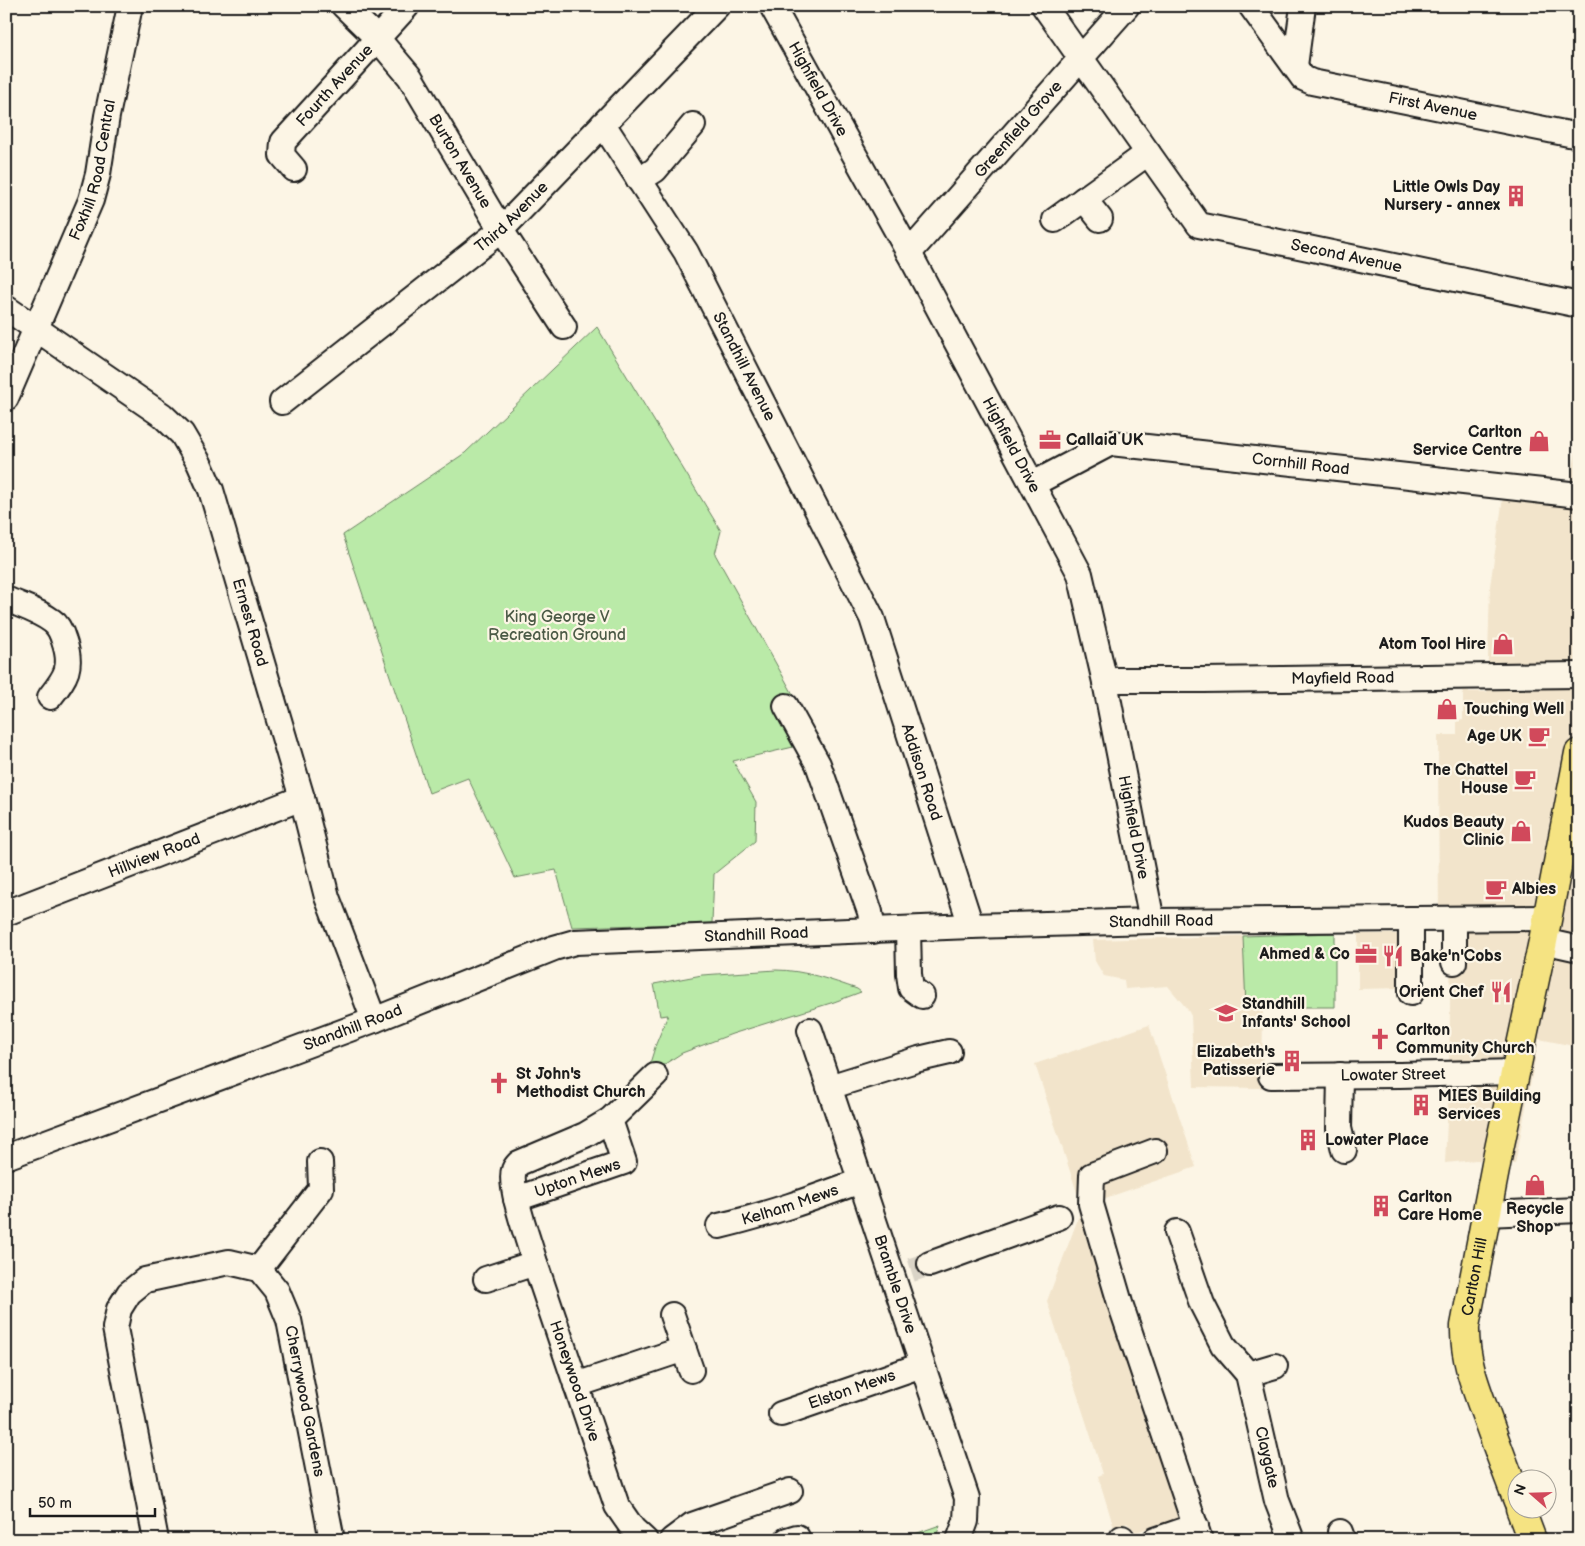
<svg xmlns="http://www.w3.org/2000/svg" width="1585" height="1546" font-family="'Balsamiq Sans',sans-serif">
<rect width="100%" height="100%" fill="#fcf5e5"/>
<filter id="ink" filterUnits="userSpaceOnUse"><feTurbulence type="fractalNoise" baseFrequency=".02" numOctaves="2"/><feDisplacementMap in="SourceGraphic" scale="10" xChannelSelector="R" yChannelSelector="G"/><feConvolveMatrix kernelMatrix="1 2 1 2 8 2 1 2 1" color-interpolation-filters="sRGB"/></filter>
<g filter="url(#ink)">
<!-- built -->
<g fill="#f2e4cb">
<path d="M1579 437V1047L1539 1039 1515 1164 1476 1160 1445 1163 1449 1080 1451 933H1439L1438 735H1457V721L1463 720V692H1487L1490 586 1503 498 1566 505Z"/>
<path d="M1335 933V1007L1263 1008 1262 1088 1194 1087 1191 1016 1188 1010 1168 986 1125 989 1124 980 1104 976 1095 961 1093 940Z"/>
<path d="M1358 934H1401V988L1358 989Z"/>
<path d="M1149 1025 1196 1167 1097 1201 1200 1511 1136 1532 1127 1523 1114 1528 1098 1476 1103 1474 1047 1301 1082 1208 1035 1064Z"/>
</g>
<!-- green -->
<g fill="#baeaa8" stroke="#6b8362">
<path d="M597 327 721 531 715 554 819 741 733 761 756 802 755 841 714 874 712 923 572 927 556 870 515 878 468 778 429 793 343 535 465 453Z"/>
<path d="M1335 933V1007H1246L1243 936Z"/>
<path d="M776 970C804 970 831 980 857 989L861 992 834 1002 732 1034 682 1053 646 1076 656 1044 668 1015 660 1016 654 984 702 975Z"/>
<path d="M940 1525 935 1540H913L912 1535Z"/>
</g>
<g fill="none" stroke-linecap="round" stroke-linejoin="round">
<!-- minor-tunnel -->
<path stroke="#dad4c7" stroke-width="24" stroke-dasharray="24 12" stroke-linecap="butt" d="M911 1270 930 1264"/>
<!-- minor casing -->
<g stroke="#1c1c1c" stroke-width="28">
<g id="minor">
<path id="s1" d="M344 6 377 38 410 77 501 230 564 327"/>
<path id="s2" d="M772 6 909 253 1080 574 1105 682 1152 921"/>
<path id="s3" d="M1044 6 1199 225 1579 305"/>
<path id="s4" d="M1251 6 1303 78 1312 82 1579 136"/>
<path d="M1295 66 1303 6"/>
<path id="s5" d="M603 124 686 252 872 618 971 926"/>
<path id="s6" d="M294 169 282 155 283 142 407 6"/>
<path d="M639 180 655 170 693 125"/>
<path d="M1084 199 1100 219"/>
<path d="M1055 220 1148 153"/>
<path id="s7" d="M909 253 1127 6"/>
<path id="s8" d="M6 308 162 415 182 434 199 463 211 490 302 798 327 897 374 1020"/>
<path id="s9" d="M6 398 91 200 98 174 107 116 130 6"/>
<path id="s10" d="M282 402 501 230 717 6"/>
<path id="s11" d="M1033 484 1111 443 1579 495"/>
<path d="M6 599C22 606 39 611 52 621 58 625 62 634 64 641 73 667 66 677 50 697"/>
<path id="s12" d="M1105 682 1116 680H1203L1579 675"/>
<path d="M786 706 818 764 870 912 873 931"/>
<path id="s13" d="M6 913 302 798"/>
<path d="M1411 919V993"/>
<path d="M908 929 909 974 911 988 922 996"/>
<path d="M1543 941 1579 949"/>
<path d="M1454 962V919"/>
<path id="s14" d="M810 1030 967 1498 966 1521 959 1540"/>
<path d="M1340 1075 1339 1128 1344 1150"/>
<path id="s15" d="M1271 1076 1400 1075 1515 1072"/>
<path d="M829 1087 919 1059 949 1052"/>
<path d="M1155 1151 1092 1175 1091 1204 1120 1303 1200 1540"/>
<path id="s16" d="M6 1157 374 1020 554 948 575 942 971 926 1152 921 1547 918"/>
<path id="s17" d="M516 1199 624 1162 610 1120"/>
<path d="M1486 1214 1579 1210"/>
<path id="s18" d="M719 1226C767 1215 814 1198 860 1181"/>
<path id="s19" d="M1177 1232 1202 1304 1223 1345 1248 1374 1277 1501 1292 1540"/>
<path d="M535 1263C530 1244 508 1186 514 1170 515 1167 517 1165 519 1163L585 1135 610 1120 655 1076"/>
<path d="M930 1264 1059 1217"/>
<path d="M259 1269 321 1189 320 1162"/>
<path id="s20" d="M486 1279 535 1263 617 1506 633 1529 645 1540"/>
<path d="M672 1315 691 1370"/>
<path d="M1248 1374 1275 1366"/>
<path d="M576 1385 684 1349"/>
<path id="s21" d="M781 1414 922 1365"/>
<path d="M1340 1532 1343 1540"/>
<path d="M1122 1538 1123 1540"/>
<path id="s22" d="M156 1540 115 1328 119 1309 129 1293 145 1280 229 1262 259 1269 277 1291 289 1320 332 1540"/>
<path d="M672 1540 692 1525 790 1491"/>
<path d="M787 1540 797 1537"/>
<path d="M1155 1540 1196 1526"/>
</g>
</g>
<!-- major casing -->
<g stroke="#1c1c1c" stroke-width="31">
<g id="major">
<path id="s23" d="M1518 1501C1507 1473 1497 1446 1487 1418 1476 1388 1464 1359 1465 1326L1498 1154 1543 941 1579 753"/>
<path d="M1520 1508 1532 1540"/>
</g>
</g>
<!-- minor -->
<use href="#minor" stroke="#fcf5e5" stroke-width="24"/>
<!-- major -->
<use href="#major" stroke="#f5e382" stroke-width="28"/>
</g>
</g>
<!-- icons -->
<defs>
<g id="building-bare" transform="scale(1.725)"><path d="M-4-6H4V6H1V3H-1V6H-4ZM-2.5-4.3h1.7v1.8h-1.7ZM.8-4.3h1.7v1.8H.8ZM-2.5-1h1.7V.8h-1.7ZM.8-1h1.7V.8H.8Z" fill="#d1495b" stroke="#fcf5e5" stroke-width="2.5" paint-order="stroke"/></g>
<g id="office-bare" transform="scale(1.725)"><path d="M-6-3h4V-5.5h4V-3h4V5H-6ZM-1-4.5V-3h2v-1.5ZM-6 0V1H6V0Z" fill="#d1495b" stroke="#fcf5e5" stroke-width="2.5" paint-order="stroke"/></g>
<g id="shop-bare" transform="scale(1.725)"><path d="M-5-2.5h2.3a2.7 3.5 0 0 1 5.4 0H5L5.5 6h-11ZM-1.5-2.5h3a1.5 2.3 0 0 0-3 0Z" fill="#d1495b" stroke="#fcf5e5" stroke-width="2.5" paint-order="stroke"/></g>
<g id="cafe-bare" transform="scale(1.725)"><path d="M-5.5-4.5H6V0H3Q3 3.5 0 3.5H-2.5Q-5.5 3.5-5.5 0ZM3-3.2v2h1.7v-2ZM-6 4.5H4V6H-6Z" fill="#d1495b" stroke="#fcf5e5" stroke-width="2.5" paint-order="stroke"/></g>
<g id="restaurant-bare" transform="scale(1.725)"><path d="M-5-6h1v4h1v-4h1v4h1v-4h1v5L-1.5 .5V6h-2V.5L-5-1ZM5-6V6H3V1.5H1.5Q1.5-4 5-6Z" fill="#d1495b" stroke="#fcf5e5" stroke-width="2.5" paint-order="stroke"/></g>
<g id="school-bare" transform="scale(1.725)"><path d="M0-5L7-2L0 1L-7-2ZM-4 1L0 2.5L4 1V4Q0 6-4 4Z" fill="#d1495b" stroke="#fcf5e5" stroke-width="2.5" paint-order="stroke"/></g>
<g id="church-bare" transform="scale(1.725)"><path d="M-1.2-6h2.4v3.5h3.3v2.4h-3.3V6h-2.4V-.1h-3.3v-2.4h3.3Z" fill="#d1495b" stroke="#fcf5e5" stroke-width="2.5" paint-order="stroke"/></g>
</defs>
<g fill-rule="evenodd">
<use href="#building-bare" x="1516" y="196"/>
<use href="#office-bare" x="1050" y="440"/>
<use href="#shop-bare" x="1539" y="441"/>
<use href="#shop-bare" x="1503" y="644"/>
<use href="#shop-bare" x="1447" y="709"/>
<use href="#cafe-bare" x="1539" y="736"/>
<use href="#cafe-bare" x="1525" y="779"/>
<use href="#shop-bare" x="1521" y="831"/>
<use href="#cafe-bare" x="1496" y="889"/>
<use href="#office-bare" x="1366" y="954"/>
<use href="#restaurant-bare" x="1393" y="956"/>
<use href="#restaurant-bare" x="1501" y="992"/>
<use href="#school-bare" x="1226" y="1013"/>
<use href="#church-bare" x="1380" y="1039"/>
<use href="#building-bare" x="1292" y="1061"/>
<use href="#church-bare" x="499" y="1083"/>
<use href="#building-bare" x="1421" y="1105"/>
<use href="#building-bare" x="1308" y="1140"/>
<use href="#shop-bare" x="1535" y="1185"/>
<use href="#building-bare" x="1381" y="1206"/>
</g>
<g text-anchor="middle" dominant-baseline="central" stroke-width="4.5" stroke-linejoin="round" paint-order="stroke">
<!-- street labels -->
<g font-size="16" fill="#1c1c1c" stroke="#fcf5e5">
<text stroke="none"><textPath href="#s6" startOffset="108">Fourth Avenue</textPath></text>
<text stroke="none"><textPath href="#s2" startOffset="95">Highfield Drive</textPath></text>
<text stroke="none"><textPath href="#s4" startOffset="222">First Avenue</textPath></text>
<text stroke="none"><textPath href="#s7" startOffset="165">Greenfield Grove</textPath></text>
<text stroke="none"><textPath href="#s1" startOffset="195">Burton Avenue</textPath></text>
<text stroke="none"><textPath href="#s9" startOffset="245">Foxhill Road Central</textPath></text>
<text stroke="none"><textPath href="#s10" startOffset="295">Third Avenue</textPath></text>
<text stroke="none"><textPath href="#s3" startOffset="419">Second Avenue</textPath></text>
<text stroke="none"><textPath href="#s5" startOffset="281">Standhill Avenue</textPath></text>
<text stroke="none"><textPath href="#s2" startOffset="500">Highfield Drive</textPath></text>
<text stroke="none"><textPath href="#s11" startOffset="279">Cornhill Road</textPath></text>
<text stroke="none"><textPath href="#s8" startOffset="418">Ernest Road</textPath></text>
<text stroke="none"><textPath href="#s12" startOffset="238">Mayfield Road</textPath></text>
<text stroke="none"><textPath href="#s5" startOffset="725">Addison Road</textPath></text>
<text stroke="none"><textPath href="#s2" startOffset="905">Highfield Drive</textPath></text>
<text stroke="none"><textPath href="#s13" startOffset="159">Hillview Road</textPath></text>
<text stroke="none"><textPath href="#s16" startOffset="1195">Standhill Road</textPath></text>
<text stroke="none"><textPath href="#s16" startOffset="790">Standhill Road</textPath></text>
<text stroke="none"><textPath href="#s16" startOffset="370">Standhill Road</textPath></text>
<text stroke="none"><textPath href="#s15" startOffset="122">Lowater Street</textPath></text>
<text stroke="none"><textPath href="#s17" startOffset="65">Upton Mews</textPath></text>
<text stroke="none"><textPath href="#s18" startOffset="74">Kelham Mews</textPath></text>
<text stroke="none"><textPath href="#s23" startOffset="234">Carlton Hill</textPath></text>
<text stroke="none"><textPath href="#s14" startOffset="268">Bramble Drive</textPath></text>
<text stroke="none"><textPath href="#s20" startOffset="176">Honeywood Drive</textPath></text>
<text stroke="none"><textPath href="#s21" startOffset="75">Elston Mews</textPath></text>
<text stroke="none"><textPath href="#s22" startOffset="534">Cherrywood Gardens</textPath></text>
<text stroke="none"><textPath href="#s19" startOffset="246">Claygate</textPath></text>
</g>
<!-- poi labels -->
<g font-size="16" font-weight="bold" fill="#1c1c1c" stroke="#fcf5e5" text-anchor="start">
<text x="1500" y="187" text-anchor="end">Little Owls Day<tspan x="1500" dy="18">Nursery - annex</tspan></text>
<text x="1522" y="432" text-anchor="end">Carlton<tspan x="1522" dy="18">Service Centre</tspan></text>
<text x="1066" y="440">Callaid UK</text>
<text x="1486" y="644" text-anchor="end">Atom Tool Hire</text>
<text x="1464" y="709">Touching Well</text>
<text x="1522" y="736" text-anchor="end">Age UK</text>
<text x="1508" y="770" text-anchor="end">The Chattel<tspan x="1508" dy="18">House</tspan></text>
<text x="1504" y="822" text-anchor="end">Kudos Beauty<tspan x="1504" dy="18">Clinic</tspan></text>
<text x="1512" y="889">Albies</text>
<text x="1350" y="954" text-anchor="end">Ahmed &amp; Co</text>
<text x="1410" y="956">Bake'n'Cobs</text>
<text x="1484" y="992" text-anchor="end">Orient Chef</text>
<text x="1242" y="1004">Standhill<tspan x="1242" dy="18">Infants' School</tspan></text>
<text x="1396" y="1030">Carlton<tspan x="1396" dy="18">Community Church</tspan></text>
<text x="1275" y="1052" text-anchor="end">Elizabeth's<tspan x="1275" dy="18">Patisserie</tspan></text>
<text x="516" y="1074">St John's<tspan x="516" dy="18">Methodist Church</tspan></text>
<text x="1438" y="1096">MIES Building<tspan x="1438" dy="18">Services</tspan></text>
<text x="1325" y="1140">Lowater Place</text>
<text x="1398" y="1197">Carlton<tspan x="1398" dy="18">Care Home</tspan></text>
<text x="1535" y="1209" text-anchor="middle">Recycle<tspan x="1535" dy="18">Shop</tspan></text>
</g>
<!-- park labels -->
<g font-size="16" fill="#4b5a46" stroke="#fcf5e5">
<text x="557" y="617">King George V<tspan x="557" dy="18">Recreation Ground</tspan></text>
</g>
</g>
<!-- margin -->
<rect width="1585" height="1546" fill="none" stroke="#fcf5e5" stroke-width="25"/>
<rect x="12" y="12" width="1560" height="1521" fill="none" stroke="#1c1c1c" stroke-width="2" filter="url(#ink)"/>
<!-- north arrow -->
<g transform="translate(1532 1494) rotate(290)"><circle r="24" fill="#fcf5e5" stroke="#a29e95"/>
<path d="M0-4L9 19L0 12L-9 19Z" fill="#d1495b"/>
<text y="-8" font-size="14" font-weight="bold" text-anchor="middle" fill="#1c1c1c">N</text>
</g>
<!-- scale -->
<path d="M30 1508v8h125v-8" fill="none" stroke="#1c1c1c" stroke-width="2.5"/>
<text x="38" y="1508" font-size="15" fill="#1c1c1c" stroke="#fcf5e5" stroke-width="4" paint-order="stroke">50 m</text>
</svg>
